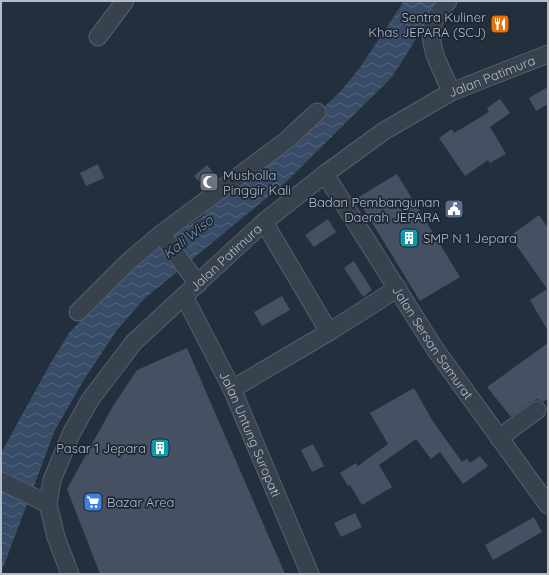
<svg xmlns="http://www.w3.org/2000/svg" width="549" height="575" font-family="Quicksand,sans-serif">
<defs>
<pattern id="water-waves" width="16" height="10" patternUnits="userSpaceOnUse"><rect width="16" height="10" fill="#394c67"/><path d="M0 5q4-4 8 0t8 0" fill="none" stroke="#53647b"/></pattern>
</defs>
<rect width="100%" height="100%" fill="#242f3e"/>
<!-- water -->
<path fill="url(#water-waves)" d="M404 1H442C422 25 409 53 391 78L286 182 144 299 117 330 85 378 55 430 1 573V453L50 364 69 333 135 263 178 229 190 225 205 215 203 208 288 141 340 92 361 66Z"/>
<!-- building -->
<g fill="#455162">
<path d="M548 87V104L536 111 529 98Z"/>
<path d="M500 99 510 113 490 127 506 154 490 163 488 160 465 176 439 138 452 129 454 133 489 112 487 108Z"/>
<path d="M98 164 104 178 86 186 80 173Z"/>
<path d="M207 165 218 179 205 188 194 176Z"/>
<path d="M397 174 460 277 420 301 357 198Z"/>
<path d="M539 215 548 228V331L530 300 547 289 510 236Z"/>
<path d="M328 219 336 232 314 247 305 235Z"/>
<path d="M354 261 372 290 363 297 344 268Z"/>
<path d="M282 296 290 310 262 326 254 312Z"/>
<path d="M548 343V398L543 402 537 399 531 402 511 417 487 387Z"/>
<path d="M187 348 285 574H100L67 489 113 406 137 370Z"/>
<path d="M414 388 432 420 462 462 467 459 470 463 480 456 488 466 463 484 440 452 431 459 416 439 379 465 392 487 362 505 350 485 348 486 340 473 356 463 358 466 388 444 370 413Z"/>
<path d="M313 444 324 466 312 472 301 450Z"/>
<path d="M355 513 362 527 341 537 334 523Z"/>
<path d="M534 517 542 532 493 560 485 545Z"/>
</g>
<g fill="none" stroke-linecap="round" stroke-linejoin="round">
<!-- minor casing -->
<g stroke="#565f6c" stroke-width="19">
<g id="minor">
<path d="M448 1C442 9 434 18 432 28 428 49 444 73 451 92"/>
<path d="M98 37 125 1"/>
<path id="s1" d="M325 174 435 349 548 505"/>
<path d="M264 222 329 332"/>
<path d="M161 234 287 140 317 112"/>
<path id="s2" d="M184 296 232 389 310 574"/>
<path d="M78 312 127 263 161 234 198 284"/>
<path d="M232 389 329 332 398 288"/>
<path d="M499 438 537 410"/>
<path d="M1 481 48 504"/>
<path id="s3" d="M70 574 56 537 48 504 52 480 71 434 90 400 134 342 264 222 325 174 384 131 451 92 548 54"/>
</g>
</g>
<!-- minor -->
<use href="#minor" stroke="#38414e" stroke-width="17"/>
</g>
<!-- icons -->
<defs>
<g id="restaurant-square" transform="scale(1)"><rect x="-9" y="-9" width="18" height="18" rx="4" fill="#e8710a" stroke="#1d2633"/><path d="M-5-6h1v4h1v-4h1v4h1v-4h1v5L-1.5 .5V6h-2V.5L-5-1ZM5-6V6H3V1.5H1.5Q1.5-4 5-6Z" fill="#fff"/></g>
<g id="mosque-square" transform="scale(1)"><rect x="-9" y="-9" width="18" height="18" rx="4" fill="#6b7280" stroke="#1d2633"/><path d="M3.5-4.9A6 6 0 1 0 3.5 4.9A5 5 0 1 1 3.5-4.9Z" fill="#fff"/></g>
<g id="civic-square" transform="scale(1)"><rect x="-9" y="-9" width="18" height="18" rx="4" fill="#5c6f8a" stroke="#1d2633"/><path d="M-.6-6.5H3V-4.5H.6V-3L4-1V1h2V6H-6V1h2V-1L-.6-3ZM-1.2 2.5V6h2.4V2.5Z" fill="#fff"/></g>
<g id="building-square" transform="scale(1)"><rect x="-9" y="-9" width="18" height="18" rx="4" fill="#0f9aa8" stroke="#1d2633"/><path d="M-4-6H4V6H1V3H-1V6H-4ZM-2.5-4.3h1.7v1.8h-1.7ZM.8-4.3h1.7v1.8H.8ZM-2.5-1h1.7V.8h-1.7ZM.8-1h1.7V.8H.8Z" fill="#fff"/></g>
<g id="supermarket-square" transform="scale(1)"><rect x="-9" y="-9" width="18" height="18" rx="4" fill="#3f7fe0" stroke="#1d2633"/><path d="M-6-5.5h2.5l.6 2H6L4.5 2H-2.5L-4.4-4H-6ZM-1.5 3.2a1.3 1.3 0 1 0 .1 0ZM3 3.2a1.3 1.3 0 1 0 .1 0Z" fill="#fff"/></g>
</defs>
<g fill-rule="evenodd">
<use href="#restaurant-square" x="500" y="24"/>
<use href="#mosque-square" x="209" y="182"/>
<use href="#civic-square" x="454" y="209"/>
<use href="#building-square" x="409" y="238"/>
<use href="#building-square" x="160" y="448"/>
<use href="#supermarket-square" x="93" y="502"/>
</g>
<g text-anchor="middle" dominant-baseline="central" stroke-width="3.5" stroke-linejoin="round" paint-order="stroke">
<!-- poi labels -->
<g font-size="13" fill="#b4bcc9" stroke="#1d2633" text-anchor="end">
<text x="486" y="17">Sentra Kuliner<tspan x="486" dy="15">Khas JEPARA (SCJ)</tspan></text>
<text x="223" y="175" text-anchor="start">Musholla<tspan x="223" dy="15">Pinggir Kali</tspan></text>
<text x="440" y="202">Badan Pembangunan<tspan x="440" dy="15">Daerah JEPARA</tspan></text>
<text x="423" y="238" text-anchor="start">SMP N 1 Jepara</text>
<text x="146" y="448">Pasar 1 Jepara</text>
<text x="107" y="502" text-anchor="start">Bazar Area</text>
</g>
<!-- street labels -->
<g font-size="13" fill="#b4bcc9" stroke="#1d2633">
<text stroke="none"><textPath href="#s3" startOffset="708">Jalan Patimura</textPath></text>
<text stroke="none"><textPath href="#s3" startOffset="384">Jalan Patimura</textPath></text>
<text stroke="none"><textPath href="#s1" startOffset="200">Jalan Sersan Samurat</textPath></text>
<text stroke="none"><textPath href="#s2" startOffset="153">Jalan Untung Suropati</textPath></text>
</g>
<!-- water labels -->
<g font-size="14" font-style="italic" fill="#7c92b1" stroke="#1d2633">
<text transform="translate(188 237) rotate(-39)">Kali Wiso</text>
</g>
</g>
<!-- border -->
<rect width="549" height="575" fill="none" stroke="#b4bcc9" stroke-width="4"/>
</svg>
